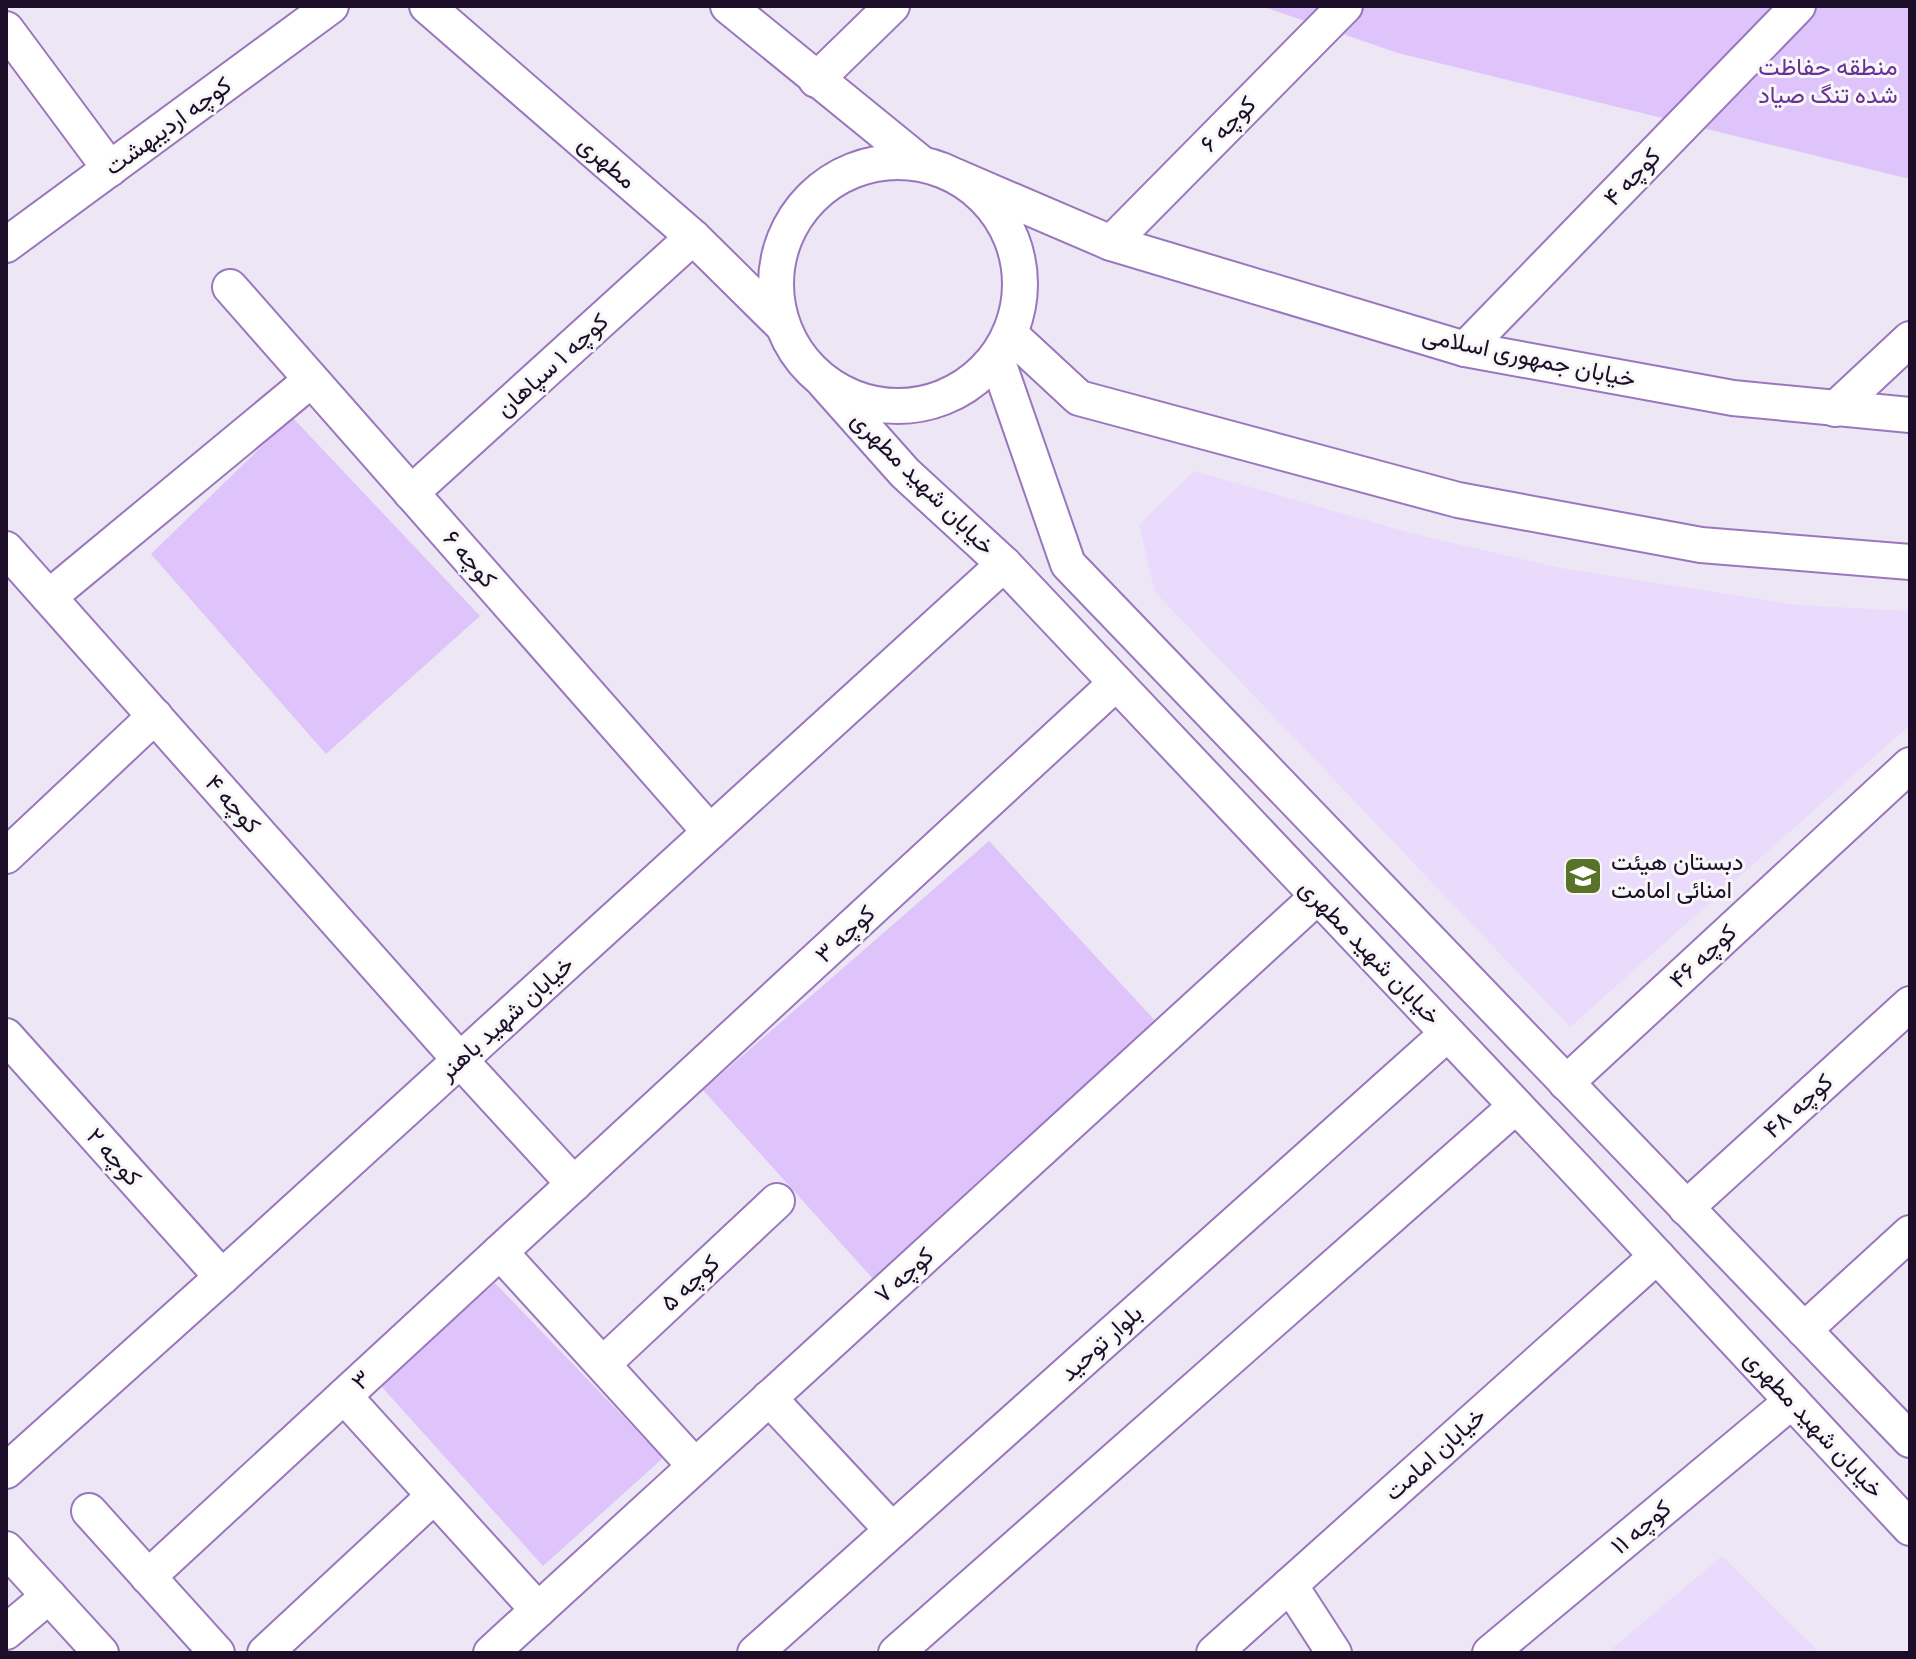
<svg xmlns="http://www.w3.org/2000/svg" width="1916" height="1659" font-family="'Fira Sans Condensed',Vazirmatn,sans-serif">
<rect width="100%" height="100%" fill="#ede6f5"/>
<!-- built -->
<g fill="#eadbfc">
<path d="M1194 471 1414 534 1560 568 1798 605 1910 611V725L1570 1027 1155 592 1139 525Z"/>
<path d="M1722 1556 1820 1653H1607Z"/>
</g>
<!-- green -->
<g fill="#dec4fb">
<path d="M1261 6H1910V179L1398 53Z"/>
<path d="M292 417 480 616 326 754 151 554Z"/>
<path d="M989 841 1160 1026 874 1280 703 1090Z"/>
<path d="M495 1283 663 1458 543 1566 381 1386Z"/>
</g>
<g fill="none" stroke-linecap="round" stroke-linejoin="round">
<!-- minor casing -->
<g stroke="#9a77bd" stroke-width="38">
<g id="minor">
<path d="M427 6 693 237 781 324"/>
<path d="M728 6 922 164"/>
<path d="M6 29 110 169"/>
<path d="M816 80 892 6"/>
<circle cx="898" cy="284" r="122"/>
<path d="M957 177 1111 243 1465 349 1733 398 1910 415"/>
<path d="M1111 243 1345 6"/>
<path d="M6 245 331 6"/>
<path d="M230 287 710 832"/>
<path d="M1011 335 1079 398 1458 500 1701 545 1910 562"/>
<path d="M1465 349 1798 6"/>
<path d="M997 359 1068 564 1910 1440"/>
<path d="M824 382 905 473 1004 564 1573 1166 1910 1528"/>
<path d="M1835 409 1910 339"/>
<path d="M411 493 693 237"/>
<path d="M6 549 460 1060 574 1184"/>
<path d="M49 597 311 380"/>
<path d="M6 856 155 716"/>
<path d="M6 1036 222 1277"/>
<path d="M1566 1083 1910 765"/>
<path d="M1686 1208 1910 1004"/>
<path d="M500 1252 695 1466"/>
<path d="M1804 1330 1910 1233"/>
<path d="M603 1364 777 1201"/>
<path d="M344 1396 538 1610"/>
<path d="M769 1398 892 1530"/>
<path d="M6 1471 222 1277 1004 564"/>
<path d="M89 1511 217 1653"/>
<path d="M6 1549 101 1653"/>
<path d="M148 1577 1115 684"/>
<path d="M1290 1585 1334 1653"/>
<path d="M6 1632 49 1596"/>
<path d="M265 1653 434 1496"/>
<path d="M491 1653 1317 897"/>
<path d="M755 1653 1447 1034"/>
<path d="M896 1653 1516 1106"/>
<path d="M1214 1653 1657 1256"/>
<path d="M1490 1653 1792 1401"/>
</g>
</g>
<!-- minor -->
<use href="#minor" stroke="#fff" stroke-width="34"/>
</g>
<!-- icons -->
<defs>
<g id="school-square" transform="scale(2)"><rect x="-9" y="-9" width="18" height="18" rx="4" fill="#587327" stroke="#f7f7f7"/><path d="M0-5L7-2L0 1L-7-2ZM-4 1L0 2.5L4 1V4Q0 6-4 4Z" fill="#fff"/></g>
</defs>
<g fill-rule="evenodd">
<use href="#school-square" x="1583" y="876"/>
</g>
<g text-anchor="middle" dominant-baseline="central" stroke-width="6" stroke-linejoin="round" paint-order="stroke">
<!-- park labels -->
<g font-size="24" fill="#692e97" stroke="#f7f7f7">
<text x="1828" y="67">منطقه حفاظت<tspan x="1828" dy="28">شده تنگ صیاد</tspan></text>
</g>
<!-- street labels -->
<g font-size="24" fill="#1c0e29" stroke="#f7f7f7">
<text transform="translate(1228 124) rotate(-45)">کوچه ۶</text>
<text transform="translate(168 126) rotate(-36)">کوچه اردیبهشت</text>
<text transform="translate(607 162) rotate(41)">مطهری</text>
<text transform="translate(1632 177) rotate(-46)">کوچه ۴</text>
<text transform="translate(1529 357) rotate(12)">خیابان جمهوری اسلامی</text>
<text transform="translate(552 365) rotate(-42)">کوچه ۱ سپاهان</text>
<text transform="translate(923 483) rotate(45)">خیابان شهید مطهری</text>
<text transform="translate(470 559) rotate(49)">کوچه ۶</text>
<text transform="translate(233 804) rotate(48)">کوچه ۴</text>
<text transform="translate(845 934) rotate(-43)">کوچه ۳</text>
<text transform="translate(1370 952) rotate(46)">خیابان شهید مطهری</text>
<text transform="translate(1703 956) rotate(-43)">کوچه ۴۶</text>
<text transform="translate(506 1018) rotate(-42)">خیابان شهید باهنر</text>
<text transform="translate(1798 1106) rotate(-42)">کوچه ۴۸</text>
<text transform="translate(114 1157) rotate(48)">کوچه ۲</text>
<text transform="translate(904 1275) rotate(-42)">کوچه ۷</text>
<text transform="translate(690 1283) rotate(-43)">کوچه ۵</text>
<text transform="translate(1101 1343) rotate(-42)">بلوار توحید</text>
<text transform="translate(361 1380) rotate(-43)">۳</text>
<text transform="translate(1814 1424) rotate(47)">خیابان شهید مطهری</text>
<text transform="translate(1435 1454) rotate(-42)">خیابان امامت</text>
<text transform="translate(1641 1527) rotate(-40)">کوچه ۱۱</text>
</g>
<!-- poi labels -->
<g font-size="24" fill="#1c0e29" stroke="#f7f7f7" text-anchor="start">
<text x="1611" y="862">دبستان هیئت<tspan x="1611" dy="28">امنائی امامت</tspan></text>
</g>
</g>
<!-- border -->
<rect width="1916" height="1659" fill="none" stroke="#1c0e29" stroke-width="16"/>
</svg>
